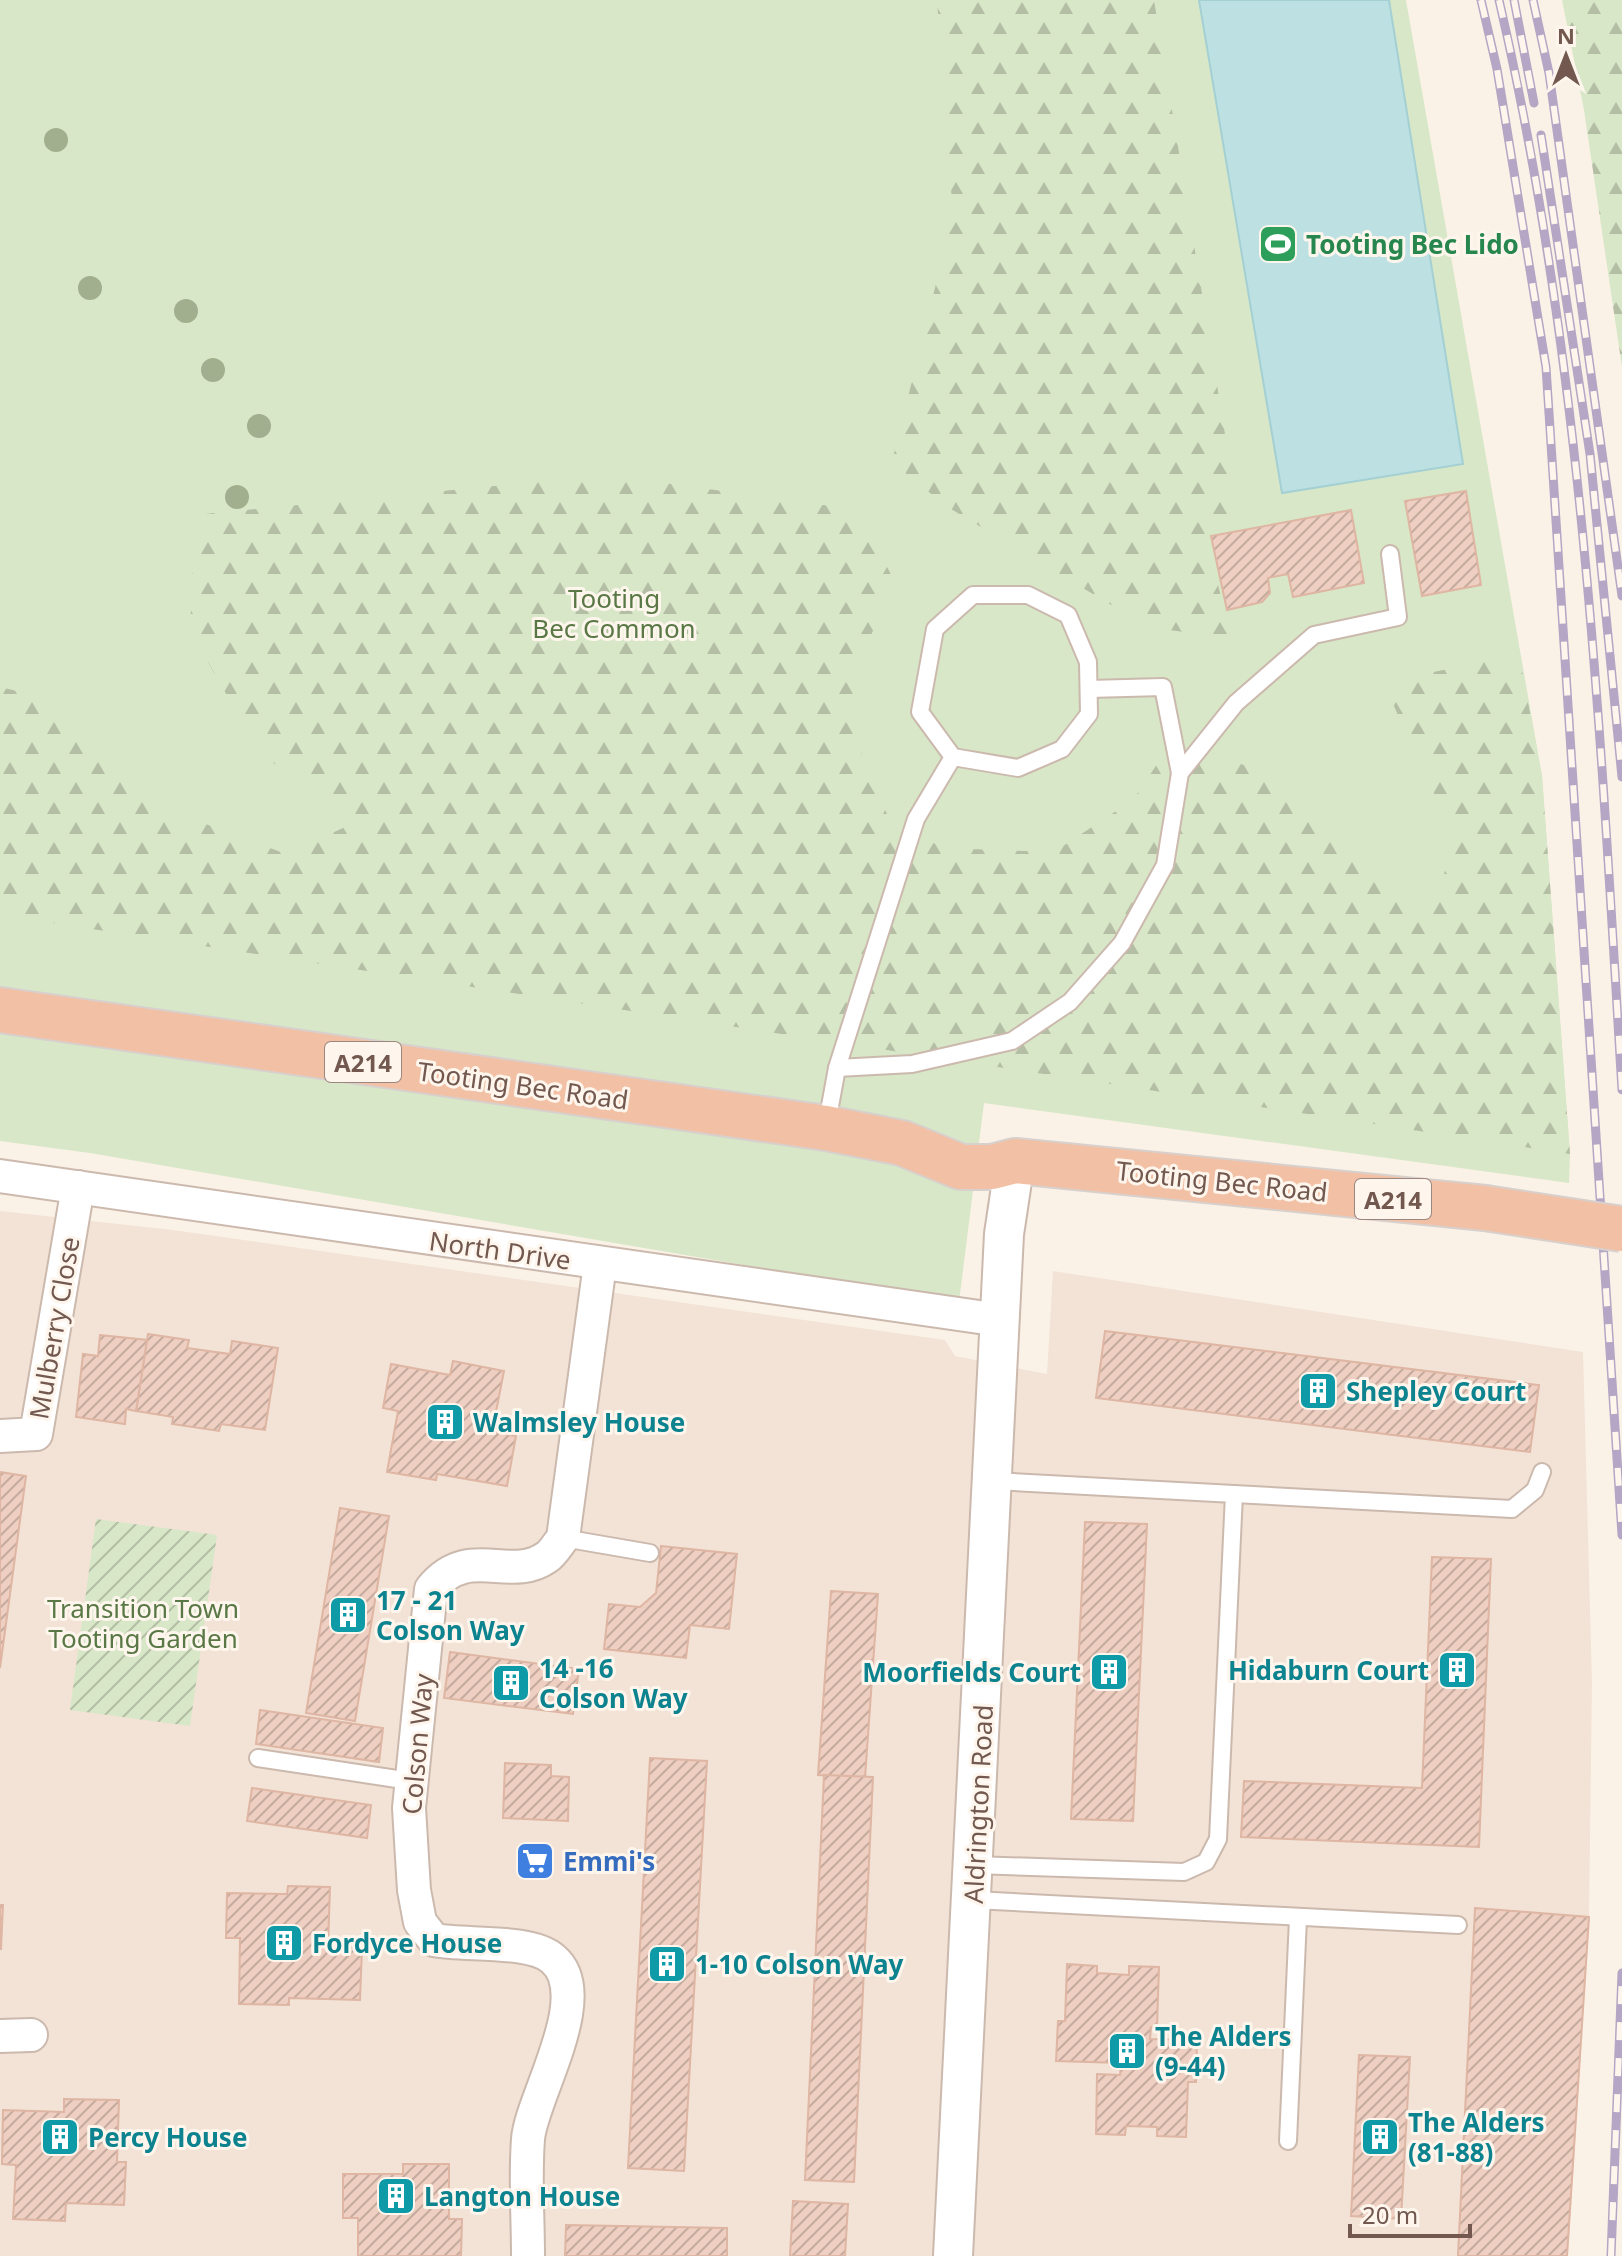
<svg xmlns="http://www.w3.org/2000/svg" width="1622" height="2256" font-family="'Noto Sans',sans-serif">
<defs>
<pattern id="forest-firs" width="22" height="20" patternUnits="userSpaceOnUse" patternTransform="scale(2)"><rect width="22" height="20" fill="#d7e7c7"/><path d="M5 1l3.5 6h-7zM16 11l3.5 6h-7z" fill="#b3bea4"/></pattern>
<pattern id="garden-furrows" width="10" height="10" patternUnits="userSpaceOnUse" patternTransform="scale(2)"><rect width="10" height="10" fill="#d7e7c7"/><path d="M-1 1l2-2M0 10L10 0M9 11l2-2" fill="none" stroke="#b3bea4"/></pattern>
<pattern id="building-hatch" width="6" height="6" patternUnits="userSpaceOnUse" patternTransform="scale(2)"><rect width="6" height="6" fill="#eecfc1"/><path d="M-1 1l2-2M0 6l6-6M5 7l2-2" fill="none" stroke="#c5ab9f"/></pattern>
</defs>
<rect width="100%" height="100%" fill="#fbf2e7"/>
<!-- residential -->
<path fill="#f2e3d6" d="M0 1211 173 1230 945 1340 955 1356 1047 1374 1053 1271 1583 1352 1592 1682 1589 1917 1568 2256H0Z"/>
<!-- green -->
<path fill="#d7e7c7" d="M0 0H1406L1542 776 1570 1154 1569 1183 984 1103 959 1302 90 1153 0 1141Z"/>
<!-- forest -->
<g fill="url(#forest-firs)">
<path d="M937 0H1154L1239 520 1205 531 1221 597 1247 630 1227 638 1148 627 946 506 892 462 953 215Z"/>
<path d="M1562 0H1622V367L1584 110Z"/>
<path d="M607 475 859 510 895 583 853 674 862 755 889 819 943 848 1054 852 1133 800 1174 739 1257 770 1430 911 1456 842 1383 682 1519 655 1542 776 1570 1154 0 915V687L50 699 168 810 286 854 354 823 260 753 190 631 195 515Z"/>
</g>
<!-- garden -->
<path fill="url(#garden-furrows)" d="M96 1519 217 1535 190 1726 70 1710Z"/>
<!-- water -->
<path fill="#bde0e3" stroke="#a4d0d4" stroke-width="2" d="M1199 0H1389L1463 464 1282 493Z"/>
<!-- building -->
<g fill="url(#building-hatch)" stroke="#dfb5a3" stroke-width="2">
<path d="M1466 491 1481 585 1422 596 1405 501Z"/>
<path d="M1351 510 1364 583 1293 597 1288 574 1268 578 1270 593 1262 602 1227 610 1211 536Z"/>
<path d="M1105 1331 1539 1385 1530 1452 1096 1398Z"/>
<path d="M148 1334 189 1340 187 1348 230 1354 232 1341 278 1348 265 1430 221 1424 219 1431 172 1424 173 1417 136 1411Z"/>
<path d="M100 1335 147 1340 136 1411 126 1409 125 1424 76 1417 83 1354 98 1356Z"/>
<path d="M453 1361 504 1371 492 1432 516 1436 507 1486 437 1474 436 1480 387 1472 398 1411 383 1408 391 1364 450 1375Z"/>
<path d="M0 1472 26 1476 0 1668Z"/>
<path d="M340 1508 389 1516 355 1721 306 1713Z"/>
<path d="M1085 1522 1147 1524 1133 1821 1071 1819Z"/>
<path d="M661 1546 737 1554 729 1629 690 1625 686 1658 604 1649 609 1604 640 1607 656 1593Z"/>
<path d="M1432 1557 1491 1559 1479 1847 1241 1837 1244 1781 1422 1788Z"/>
<path d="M831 1591 878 1594 865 1778 818 1775Z"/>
<path d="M450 1652 579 1669 573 1714 444 1698Z"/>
<path d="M260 1710 383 1728 379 1762 256 1744Z"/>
<path d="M650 1758 707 1761 684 2171 628 2168Z"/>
<path d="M505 1763 551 1765V1776L569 1777 568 1821 503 1818Z"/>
<path d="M824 1775 873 1777 854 2182 805 2180Z"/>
<path d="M252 1788 371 1805 367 1838 247 1821Z"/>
<path d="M288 1886 330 1887 328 1947 362 1948 360 2000 289 1998V2005L239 2004 240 1938H226L227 1893 287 1894Z"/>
<path d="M0 1905H3L1 1949H0Z"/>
<path d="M1475 1908 1589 1917 1567 2256H1458Z"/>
<path d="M1067 1964 1097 1966V1973L1129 1975V1966L1159 1967 1157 2027H1151L1150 2039 1197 2040 1196 2082H1188L1186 2137 1157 2136V2127L1126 2126 1125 2135 1096 2134 1097 2074 1120 2075 1121 2063 1056 2061 1058 2021H1065Z"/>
<path d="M1359 2055 1410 2057 1401 2219 1351 2216Z"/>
<path d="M64 2099 119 2100 117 2162H126L124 2205 66 2203 65 2221 13 2219 16 2165 2 2164 3 2110 64 2112Z"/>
<path d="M403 2164H449V2219H462L461 2256H358V2218H343V2174H403Z"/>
<path d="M793 2201 848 2204 845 2256H790Z"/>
<path d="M566 2225 727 2228V2256H565Z"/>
</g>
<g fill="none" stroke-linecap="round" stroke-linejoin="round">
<!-- service casing -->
<g stroke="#ccb9ae" stroke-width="20">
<g id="service">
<path d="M1089 689 1163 687 1180 773"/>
<path d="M837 1068 912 1064 1012 1041 1070 1002 1122 943 1165 865 1180 773 1236 703 1314 635 1398 617 1390 554"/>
<path d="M826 1128 837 1068 916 819 953 757 920 712 935 629 973 595H1028L1068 615 1088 662 1089 714 1062 749 1018 768 953 757"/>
<path d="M1234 1494 1512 1509 1535 1490 1542 1472"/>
<path d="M563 1538 650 1553"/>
<path d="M258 1758 410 1781"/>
<path d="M975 1865 1184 1872 1206 1862 1218 1839 1234 1494 995 1481"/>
<path d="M974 1900 1458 1925"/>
<path d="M1288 2141 1298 1918"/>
</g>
</g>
<!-- minor casing -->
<g stroke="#ccb9ae" stroke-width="36">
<g id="minor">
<path d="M0 1176 1000 1320"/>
<path d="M0 1436 36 1434 78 1187"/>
<path d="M0 2036 31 2035"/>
<path d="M528 2256C528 2217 525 2178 528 2139 531 2098 596 1995 553 1959 531 1939 464 1946 434 1940L420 1922 414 1890 409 1808 431 1589C469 1542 509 1584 547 1557 553 1553 558 1544 563 1538L600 1264"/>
</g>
</g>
<!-- tertiary casing -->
<g stroke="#ccb9ae" stroke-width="42">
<path id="tertiary" d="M953 2256 1004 1234 1015 1161"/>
</g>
<!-- trunk casing -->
<g stroke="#d8d0cd" stroke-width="48">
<path id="trunk" d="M0 1010 826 1128 902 1143 961 1167H992L1015 1161 1485 1208"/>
</g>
<!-- service -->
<use href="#service" stroke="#fff" stroke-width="16"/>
<!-- minor -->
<use href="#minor" stroke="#fff" stroke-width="32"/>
<!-- tertiary -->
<use href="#tertiary" stroke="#fff" stroke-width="38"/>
<!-- trunk -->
<use href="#trunk" stroke="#f2c0a4" stroke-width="44"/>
<!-- rail casing -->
<g stroke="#b4a6c4" stroke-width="9">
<g id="rail">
<path d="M1481 0 1497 69 1546 367 1622 1535"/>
<path d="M1499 0C1582 357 1600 724 1622 1090"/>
<path d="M1514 0 1534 103"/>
<path d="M1533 0 1549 73 1622 596"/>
<path d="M1541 135 1590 454 1622 777"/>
<path d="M1611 2256 1622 1973"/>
</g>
</g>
<!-- rail -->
<use href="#rail" stroke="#fef6ed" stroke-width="6" stroke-dasharray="18" stroke-linecap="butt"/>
<!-- trunk-bridge casing -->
<g stroke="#d8d0cd" stroke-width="48" stroke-linecap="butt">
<path id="trunk-bridge" d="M1485 1208 1622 1229"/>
</g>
<!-- trunk-bridge -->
<use href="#trunk-bridge" stroke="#f2c0a4" stroke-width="44"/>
</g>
<!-- trees -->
<g fill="#a2af8e">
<circle cx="56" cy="140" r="12"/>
<circle cx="90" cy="288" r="12"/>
<circle cx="186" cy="311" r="12"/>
<circle cx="213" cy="370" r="12"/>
<circle cx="259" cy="426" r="12"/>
<circle cx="237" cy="497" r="12"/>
</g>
<!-- icons -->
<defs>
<g id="stadium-square" transform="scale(2)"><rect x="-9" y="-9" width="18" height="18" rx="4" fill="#2e9e5b" stroke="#fef6ed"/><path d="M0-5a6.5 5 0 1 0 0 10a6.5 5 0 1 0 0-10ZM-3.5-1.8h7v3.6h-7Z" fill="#fff"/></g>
<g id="building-square" transform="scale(2)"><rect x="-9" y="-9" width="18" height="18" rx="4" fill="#0f9aa8" stroke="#fef6ed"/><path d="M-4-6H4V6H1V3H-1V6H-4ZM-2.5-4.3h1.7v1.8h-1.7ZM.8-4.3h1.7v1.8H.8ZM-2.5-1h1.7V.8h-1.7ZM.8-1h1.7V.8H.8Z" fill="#fff"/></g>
<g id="supermarket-square" transform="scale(2)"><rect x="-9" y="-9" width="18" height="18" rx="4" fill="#3f7fe0" stroke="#fef6ed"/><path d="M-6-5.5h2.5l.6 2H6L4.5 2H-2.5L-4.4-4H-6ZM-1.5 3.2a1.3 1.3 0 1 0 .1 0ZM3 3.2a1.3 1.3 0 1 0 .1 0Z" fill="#fff"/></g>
</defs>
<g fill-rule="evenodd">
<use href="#stadium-square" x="1278" y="244"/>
<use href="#building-square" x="1318" y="1391"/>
<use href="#building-square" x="445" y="1422"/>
<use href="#building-square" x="348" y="1615"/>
<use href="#building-square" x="1457" y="1670"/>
<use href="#building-square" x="1109" y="1672"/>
<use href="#building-square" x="511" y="1683"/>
<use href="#supermarket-square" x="535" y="1861"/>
<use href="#building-square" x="284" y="1943"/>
<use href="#building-square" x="667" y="1964"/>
<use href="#building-square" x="1127" y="2051"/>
<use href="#building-square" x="60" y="2137"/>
<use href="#building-square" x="1380" y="2137"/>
<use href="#building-square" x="396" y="2196"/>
</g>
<g text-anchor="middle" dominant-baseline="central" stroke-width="6" stroke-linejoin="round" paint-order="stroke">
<!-- shield labels -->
<g fill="#fef6ed" stroke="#9c877e" stroke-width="2">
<rect x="325" y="1042" width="76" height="40" rx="6"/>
<rect x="1355" y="1179" width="76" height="40" rx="6"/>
</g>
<g font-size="24" font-weight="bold" fill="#72584e">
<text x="363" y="1062">A214</text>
<text x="1393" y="1199">A214</text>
</g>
<!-- leisure labels -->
<g font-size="26" font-weight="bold" fill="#27864d" stroke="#fef6ed" text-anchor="start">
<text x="1306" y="244">Tooting Bec Lido</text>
</g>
<!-- park labels -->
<g font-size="26" fill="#597846" stroke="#fef6ed">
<text x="614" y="598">Tooting<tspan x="614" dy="30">Bec Common</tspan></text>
<text x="143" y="1608">Transition Town<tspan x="143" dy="30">Tooting Garden</tspan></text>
</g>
<!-- street labels -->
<g font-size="26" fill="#72584e" stroke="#fef6ed">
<text transform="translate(523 1085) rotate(8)">Tooting Bec Road</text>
<text transform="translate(1222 1181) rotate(6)">Tooting Bec Road</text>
<text transform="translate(500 1250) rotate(8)">North Drive</text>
<text transform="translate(54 1328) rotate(-80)">Mulberry Close</text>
<text transform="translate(417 1744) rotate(-85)">Colson Way</text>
<text transform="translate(978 1804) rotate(-87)">Aldrington Road</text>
</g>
<!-- culture labels -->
<g font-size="26" font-weight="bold" fill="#0d838f" stroke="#fef6ed" text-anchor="start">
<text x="1346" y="1391">Shepley Court</text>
<text x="473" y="1422">Walmsley House</text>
<text x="376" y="1600">17 - 21<tspan x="376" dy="30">Colson Way</tspan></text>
<text x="539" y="1668">14 -16<tspan x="539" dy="30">Colson Way</tspan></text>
<text x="1429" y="1670" text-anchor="end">Hidaburn Court</text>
<text x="1081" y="1672" text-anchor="end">Moorfields Court</text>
<text x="312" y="1943">Fordyce House</text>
<text x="695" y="1964">1-10 Colson Way</text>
<text x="1155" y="2036">The Alders<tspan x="1155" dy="30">(9-44)</tspan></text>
<text x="1408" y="2122">The Alders<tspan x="1408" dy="30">(81-88)</tspan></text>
<text x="88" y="2137">Percy House</text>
<text x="424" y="2196">Langton House</text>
</g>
<!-- shop labels -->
<g font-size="26" font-weight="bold" fill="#366cbe" stroke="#fef6ed" text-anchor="start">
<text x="563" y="1861">Emmi's</text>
</g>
</g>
<!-- north arrow -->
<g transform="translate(1566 56)" stroke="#fef6ed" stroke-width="6" paint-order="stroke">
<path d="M0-6L14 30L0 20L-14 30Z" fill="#72584e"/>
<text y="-12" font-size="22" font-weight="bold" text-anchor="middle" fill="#72584e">N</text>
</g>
<!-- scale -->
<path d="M1350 2224v12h120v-12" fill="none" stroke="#72584e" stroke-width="4"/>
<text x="1362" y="2224" font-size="24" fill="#72584e" stroke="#fef6ed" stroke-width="6" paint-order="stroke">20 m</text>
</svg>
